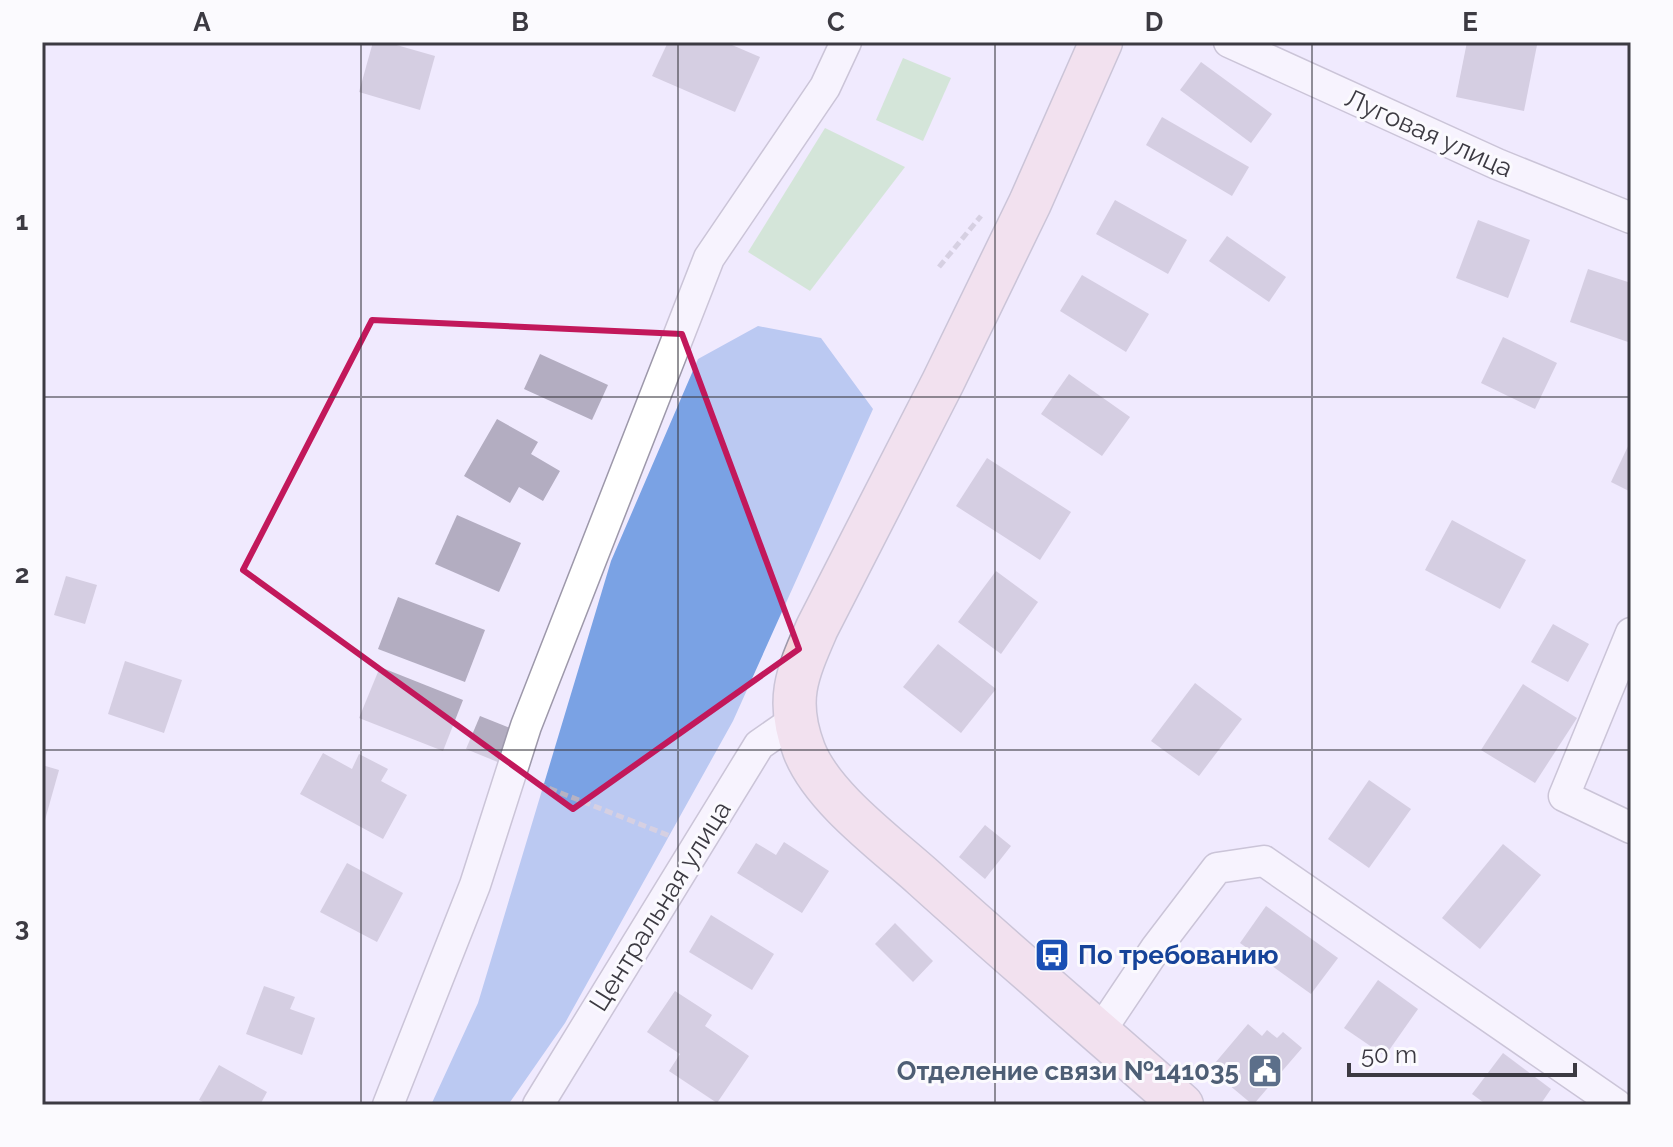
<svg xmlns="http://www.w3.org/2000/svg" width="1673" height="1147" font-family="Raleway,sans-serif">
<rect width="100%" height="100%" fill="#f0eafe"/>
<!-- green -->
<g fill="#b2e1ae">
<path d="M903 58 951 78 923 141 876 120Z"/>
<path d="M825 128 905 167 810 291 748 252Z"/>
</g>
<!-- water -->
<path fill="#7aa2e4" d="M758 326 821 338 873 409 733 721 565 1023 508 1105H431L478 1003 611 561 698 359Z"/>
<!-- building -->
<g fill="#b3adc1">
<path d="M373 42H386L435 56 420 110 359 92Z"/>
<path d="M668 42H725L760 57 735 112 652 76Z"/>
<path d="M1467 42H1524L1537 45 1524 111 1456 97Z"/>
<path d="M1201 62 1272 114 1251 143 1180 90Z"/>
<path d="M1162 117 1249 167 1232 196 1146 145Z"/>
<path d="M1115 200 1187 240 1168 274 1096 234Z"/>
<path d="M1478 220 1530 240 1508 298 1456 278Z"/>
<path d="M1227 236 1286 277 1269 302 1209 261Z"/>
<path d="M1588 269 1631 283V343L1570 322Z"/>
<path d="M1082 275 1149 314 1126 352 1060 311Z"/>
<path d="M1503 337 1557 363 1535 409 1481 383Z"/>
<path d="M540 354 608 385 592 420 524 389Z"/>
<path d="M1069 374 1130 417 1102 456 1041 414Z"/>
<path d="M497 419 538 442 531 454 560 471 543 501 519 487 510 503 464 476Z"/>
<path d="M1631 440V492L1611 482Z"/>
<path d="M987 458 1071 512 1040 560 956 506Z"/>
<path d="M457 515 521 543 499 592 435 564Z"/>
<path d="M1452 520 1526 560 1500 609 1425 570Z"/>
<path d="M996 571 1038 602 1001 654 958 622Z"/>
<path d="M66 576 97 585 85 624 54 615Z"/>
<path d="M398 597 485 630 465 682 378 649Z"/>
<path d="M1553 624 1589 644 1568 682 1531 662Z"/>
<path d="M938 644 996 689 961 733 903 687Z"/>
<path d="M125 661 182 680 164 733 108 714Z"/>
<path d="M380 667 463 700 443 751 359 718Z"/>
<path d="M1195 683 1242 719 1199 776 1151 741Z"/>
<path d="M1523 684 1577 718 1535 783 1481 750Z"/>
<path d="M480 716 515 730 500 763 466 749Z"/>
<path d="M323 753 352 769 359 754 388 769 381 781 407 795 383 839 300 794Z"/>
<path d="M42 765 59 770 43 827H42Z"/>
<path d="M1369 780 1411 809 1369 868 1328 839Z"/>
<path d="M985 825 1011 846 985 879 959 857Z"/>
<path d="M784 842 829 871 802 913 737 873 756 843 776 855Z"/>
<path d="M1503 844 1541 875 1480 949 1442 918Z"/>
<path d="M347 863 403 893 377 942 320 912Z"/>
<path d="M1266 906 1338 958 1311 994 1240 943Z"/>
<path d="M711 915 774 954 752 990 689 952Z"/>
<path d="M895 923 933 961 913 982 875 944Z"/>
<path d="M1378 980 1418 1009 1385 1056 1344 1028Z"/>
<path d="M264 986 295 997 290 1009 315 1018 302 1055 246 1034Z"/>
<path d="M675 991 712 1015 705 1026 749 1056 717 1103 669 1071 680 1054 647 1032Z"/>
<path d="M1248 1024 1262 1036 1267 1030 1277 1038 1283 1032 1302 1048 1253 1105 1210 1069Z"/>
<path d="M1503 1053 1551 1089 1540 1105H1487L1472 1094Z"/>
<path d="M219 1065 267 1092 260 1105H209L199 1100Z"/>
</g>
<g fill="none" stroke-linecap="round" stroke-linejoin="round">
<!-- street casing -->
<g stroke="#9d98aa" stroke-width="33">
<g id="street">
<path d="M1229 42 1497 164 1631 218"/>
<path d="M1631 633 1564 796 1631 828"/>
<path d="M1099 1033 1156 948 1217 868 1264 861 1617 1105"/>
<path d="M388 1105 475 885 526 726 709 258 825 87 846 42"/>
<path d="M538 1105 759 745 795 720"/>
</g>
</g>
<!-- secondary casing -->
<g stroke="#9d98aa" stroke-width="45">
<path id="secondary" d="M1101 42 1030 203 943 382 817 628C797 674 785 700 804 750 822 797 885 843 923 877 1008 954 1096 1029 1182 1105"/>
</g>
<!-- path -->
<g stroke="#b7b2c2" stroke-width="5" stroke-dasharray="8 4" stroke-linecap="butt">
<path d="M939 267 981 216"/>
<path d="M538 784 670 836"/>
</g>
<!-- street -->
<use href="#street" stroke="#fff" stroke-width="30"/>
<!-- secondary -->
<use href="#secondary" stroke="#f3d8dd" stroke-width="42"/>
</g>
<!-- marked area -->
<path d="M0 0H1673V1147H0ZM372 320 682 334 799 649 573 809 243 570Z" fill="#f0eafe" fill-opacity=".55" fill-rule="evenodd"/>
<path fill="none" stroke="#c2185b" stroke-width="6" stroke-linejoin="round" d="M372 320 682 334 799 649 573 809 243 570Z"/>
<!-- grid -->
<path fill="none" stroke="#3c3a42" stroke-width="2" stroke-opacity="0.55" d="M361 42V1105M678 42V1105M995 42V1105M1312 42V1105M42 397H1631M42 750H1631"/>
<!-- icons -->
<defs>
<g id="bus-square" transform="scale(1.8)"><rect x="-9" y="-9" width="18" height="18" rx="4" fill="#1a4fb4" stroke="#fbfafe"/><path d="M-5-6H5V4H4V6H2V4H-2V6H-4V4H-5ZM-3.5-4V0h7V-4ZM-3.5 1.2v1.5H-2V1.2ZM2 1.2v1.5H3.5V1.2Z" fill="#fff"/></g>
<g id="civic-square" transform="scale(1.8)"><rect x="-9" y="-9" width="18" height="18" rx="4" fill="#5c6f8a" stroke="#fbfafe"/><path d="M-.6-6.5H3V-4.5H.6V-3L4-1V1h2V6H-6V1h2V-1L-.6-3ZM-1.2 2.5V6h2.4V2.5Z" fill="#fff"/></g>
</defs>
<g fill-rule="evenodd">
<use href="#bus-square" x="1052" y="955"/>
<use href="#civic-square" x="1265" y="1071"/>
</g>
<g text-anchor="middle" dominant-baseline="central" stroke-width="6" stroke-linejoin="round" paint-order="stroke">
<!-- street labels -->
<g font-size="26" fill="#3c3a42" stroke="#fbfafe">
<text transform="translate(1429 133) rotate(24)">Луговая улица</text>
<text transform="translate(660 906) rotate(-58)">Центральная улица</text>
</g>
<!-- transit labels -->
<g font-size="26" font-weight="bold" fill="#164399" stroke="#fbfafe" text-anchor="start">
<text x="1078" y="955">По требованию</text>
</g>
<!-- service labels -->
<g font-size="26" font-weight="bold" fill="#4e5e75" stroke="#fbfafe" text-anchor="end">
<text x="1239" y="1071">Отделение связи №141035</text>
</g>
</g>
<!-- border -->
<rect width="1673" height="1147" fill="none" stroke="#fbfafe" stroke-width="88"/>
<!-- scale -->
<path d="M1349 1063v12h226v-12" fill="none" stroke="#3c3a42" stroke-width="4"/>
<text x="1361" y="1063" font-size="24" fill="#3c3a42" stroke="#fbfafe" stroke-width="6" paint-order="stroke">50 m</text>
<rect x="44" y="44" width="1585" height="1059" fill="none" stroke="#3c3a42" stroke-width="3"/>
<g font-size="26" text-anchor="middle" font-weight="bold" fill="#3c3a42">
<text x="202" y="31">A</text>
<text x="520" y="31">B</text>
<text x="836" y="31">C</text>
<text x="1154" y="31">D</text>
<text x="1470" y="31">E</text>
<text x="22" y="230">1</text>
<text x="22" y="583">2</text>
<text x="22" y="936">3</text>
</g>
</svg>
